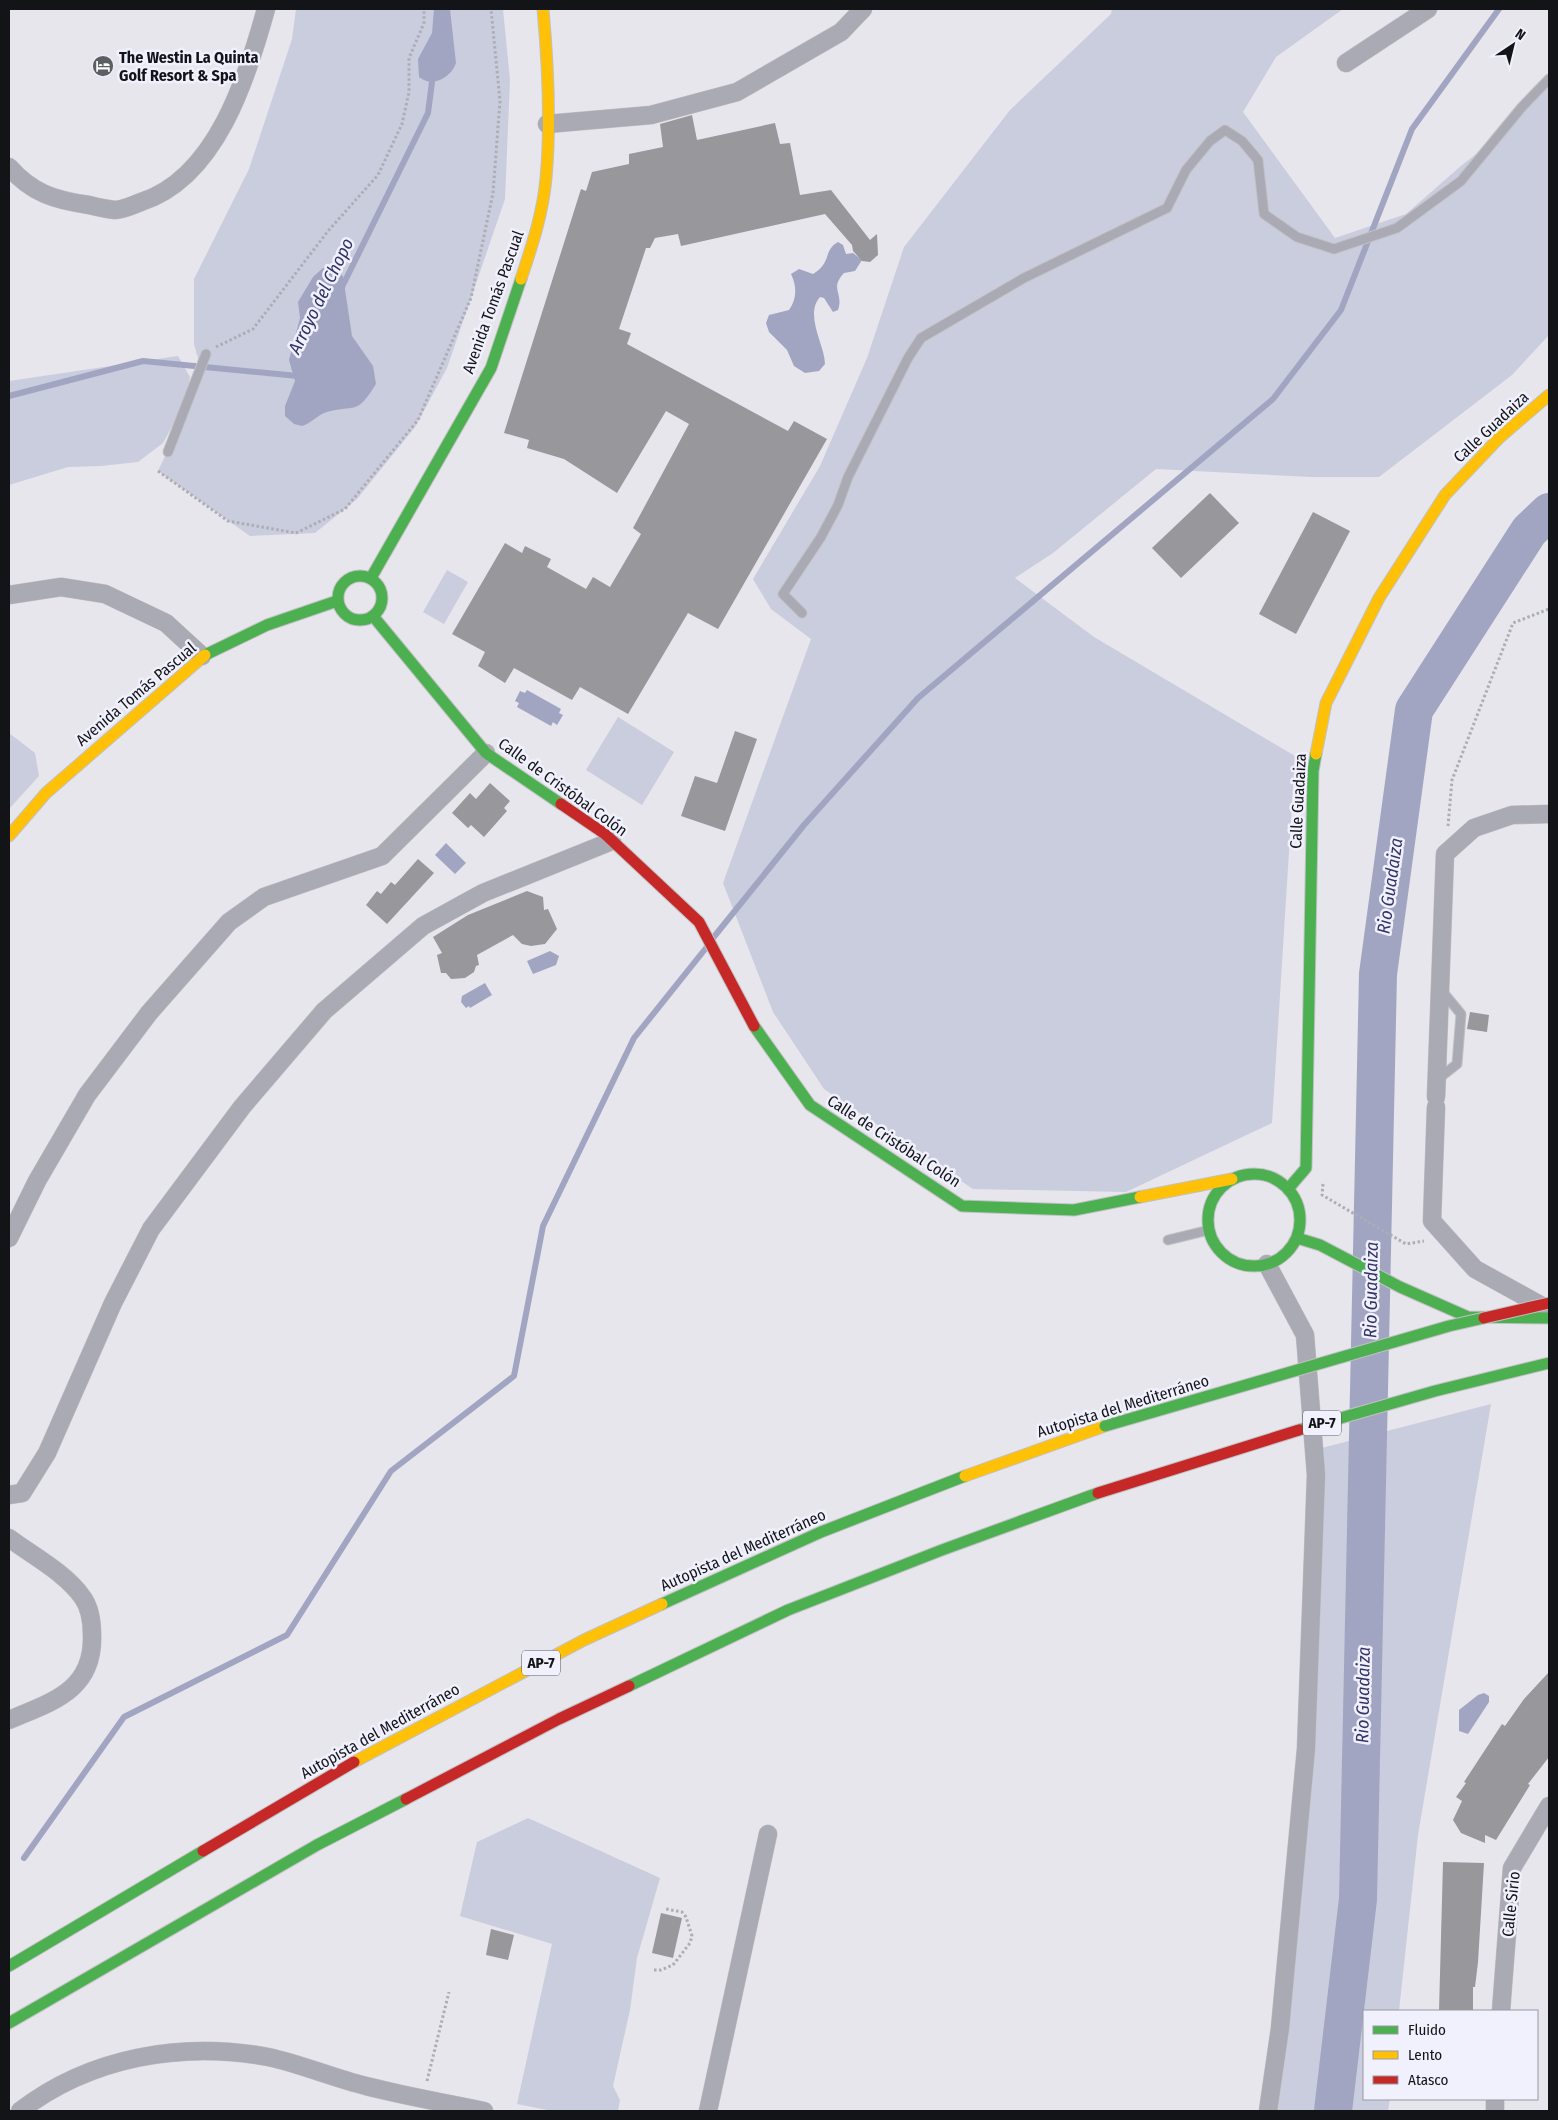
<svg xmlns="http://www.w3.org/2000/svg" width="1558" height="2120" font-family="'Fira Sans Condensed',sans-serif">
<rect width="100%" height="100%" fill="#e6e6ec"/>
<!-- green -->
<g fill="#cacdde">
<path d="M296 9H503L510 80 505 199 447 368 415 427 357 499 315 533 250 536 158 471 203 376 194 344V279L249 169 292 39Z"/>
<path d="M1112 9H1343L1276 57 1243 112 1335 238 1406 214 1462 165 1510 128 1549 82V335L1512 375 1379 477H1311L1156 469 1053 553 1015 578 1094 637 1295 756 1272 1123 1126 1192 973 1189 824 1089 773 1012 723 883 811 639 771 609 753 579 820 466 867 358 904 247 1010 110 1111 14Z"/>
<path d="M178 356 190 377 186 401 163 443 138 462 101 466 68 467 9 485V381Z"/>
<path d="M447 570 468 582 444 624 423 612Z"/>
<path d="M618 717 674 752 642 805 586 770Z"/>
<path d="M9 733 35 753 39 776 9 809Z"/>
<path d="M1491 1404 1418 1835 1399 2011H1364V2099H1390L1388 2111H1268L1306 1749 1314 1450Z"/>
<path d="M528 1818 660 1878 637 1958 630 2010 613 2086 620 2100 618 2111H552L517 2104 552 1944 460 1916 477 1842Z"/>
</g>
<!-- water -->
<g fill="#a2a5c2">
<path d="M434 9H450L456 63C451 78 432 88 419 77L418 59 432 33Z"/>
<path d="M838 242 843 245 846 254 853 253 862 260 855 271 844 273C829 289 844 293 838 310L833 312 824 298 820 297C804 315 825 345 825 364L819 371 805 373 794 366 787 350 769 332 766 323 769 315 789 310C797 299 797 286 791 274L799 269 813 274C832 263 823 250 838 242Z"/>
<path d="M323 268H334L343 276 352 336 373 366 376 384C356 416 357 404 327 412 317 415 312 423 302 426L294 424 285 416V406L295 381 289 360 300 318 298 302 313 277Z"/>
<path d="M527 690 561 709 559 713 563 715 557 725 553 722 551 726 517 707 519 703 515 701 520 691 525 693Z"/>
<path d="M446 843 466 863 455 874 435 855Z"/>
<path d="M550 951 559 956 556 965 533 974 527 961Z"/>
<path d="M485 983 492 995 470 1008 469 1006 466 1008 461 1002 462 996Z"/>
<path d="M1484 1693 1489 1696V1702L1468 1734 1459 1731V1710L1478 1695Z"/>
</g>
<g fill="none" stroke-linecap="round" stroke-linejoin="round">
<!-- stream -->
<g stroke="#a2a5c2" stroke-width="6">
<path d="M341 289 428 113 433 74"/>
<path d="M9 396 143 361 298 376 299 374"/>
<path d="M713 938 804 825 918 698 1273 399 1341 310 1412 129 1499 9"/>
<path d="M24 1858 124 1717 287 1635 391 1471 514 1376 543 1226 634 1038 706 948"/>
</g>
<!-- river -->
<path stroke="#a2a5c2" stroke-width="38" d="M1333 2111 1358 1899 1378 974 1414 710 1529 531 1549 512"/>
</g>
<!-- building -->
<g fill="#97979c">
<path d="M692 115 697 140 775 123 780 144 790 143 800 195 831 190 870 240 877 234 878 255 870 262 862 261 853 251 852 245 825 214 681 246 678 234 655 238 650 248H646L619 329 631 333 627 344 788 431 794 421 827 439 718 629 688 613 628 714 580 687 572 700 514 668 505 683 478 666 485 652 452 634 505 543 522 553 525 546 551 559 547 567 586 589 593 577 610 587 641 534 633 528 689 424 666 411 617 493 564 459 527 448 529 440 504 433 581 189 586 191 592 172 629 164V154L663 147 660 124Z"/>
<path d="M1210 493 1239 523 1181 578 1152 548Z"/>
<path d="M1313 512 1350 531 1296 634 1259 614Z"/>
<path d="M735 731 757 739 725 831 681 816 695 776 717 783Z"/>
<path d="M490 783 510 801 504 808 507 811 484 837 471 825 468 828 452 813 470 793 476 799Z"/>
<path d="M418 859 434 873 387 924 366 905 377 891 381 894 391 882 395 885Z"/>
<path d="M527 891 543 897 544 910 548 909 557 929 545 944 531 946 522 944 513 935 477 955 479 965 476 966 474 972 465 978 451 979 446 973H441L437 955 442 953 433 937 468 915Z"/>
<path d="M1470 1012 1489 1015 1487 1032 1467 1029Z"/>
<path d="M1549 1672V1757L1528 1784 1530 1785 1496 1840 1485 1835V1843L1461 1833 1453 1820 1462 1801 1456 1797 1466 1783 1464 1782 1502 1724 1505 1726 1524 1699Z"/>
<path d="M1443 1862 1484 1863 1478 1962 1475 1987H1473V2011H1439Z"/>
<path d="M661 1913 682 1918 673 1958 652 1953Z"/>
<path d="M491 1929 514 1935 508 1960 486 1955Z"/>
</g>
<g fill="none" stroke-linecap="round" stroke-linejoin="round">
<!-- lane casing -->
<g stroke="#c1c1c5" stroke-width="11">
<g id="lane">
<path d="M168 452 206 354"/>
<path d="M802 613 783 594 821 537 838 505 848 477 908 358 921 338 1024 278 1167 208 1186 170 1210 141 1225 130 1242 141 1258 160 1264 214 1297 237 1334 249 1397 228 1461 181 1522 107 1549 79"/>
<path d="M1438 1079 1457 1064 1461 1014 1442 991"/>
<path d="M1168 1240 1209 1230"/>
</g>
</g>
<!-- street casing -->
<g stroke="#c1c1c5" stroke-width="19">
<g id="street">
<path d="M1346 63 1428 9"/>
<path d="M547 124 651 115 737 92 841 32 863 9"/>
<path d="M9 167C32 193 54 200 89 205 97 207 106 209 115 210 123 210 133 205 141 202 216 178 247 78 266 9"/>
<path d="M9 595 61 587 105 594 166 623 202 656"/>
<path d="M1436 1097 1445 854 1474 828 1512 815 1549 814"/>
<path d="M1436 1107 1432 1221 1475 1269 1542 1306"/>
<path d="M9 1238 37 1181 87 1095 149 1013 229 922 264 897 382 856 486 753"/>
<path d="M1267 1264 1305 1335 1316 1475 1306 1749 1280 2028 1268 2111"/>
<path d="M9 1495 22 1493 47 1453 113 1303 151 1229 242 1107 324 1011 423 926 483 893 612 841"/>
<path d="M9 1538C33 1556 66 1573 83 1598 90 1608 92 1623 92 1635 94 1691 51 1702 9 1720"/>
<path d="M1501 2011 1512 1868 1549 1806"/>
<path d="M20 2111C90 2057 182 2041 268 2057 301 2064 333 2078 366 2086 405 2096 445 2103 484 2111"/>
<path d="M708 2111 768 1834"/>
<path d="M1495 2111V2099"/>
</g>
</g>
<!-- fast casing -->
<g stroke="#c1c1c5" stroke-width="13">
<g id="fast">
<circle cx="360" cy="598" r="22"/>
<path d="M371 578 491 368 521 279"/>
<path d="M373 616 486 753 561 804"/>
<path d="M205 655 267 625 337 601"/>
<path d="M754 1026 810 1105 962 1206 1074 1210 1140 1197"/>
<circle cx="1254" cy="1220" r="46"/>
<path d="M1288 1189 1306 1168 1313 771 1316 754"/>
<path d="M1297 1238 1320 1245 1400 1287 1468 1317 1549 1318"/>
<path d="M662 1604 821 1532 965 1476"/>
<path d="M629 1686 788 1610 942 1550 1098 1493"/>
<path d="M9 1966 203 1851"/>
<path d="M9 2023 317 1845 406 1799"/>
</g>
</g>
<!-- slow casing -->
<g stroke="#c1c1c5" stroke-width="13">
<g id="slow">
<path d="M521 279C532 246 543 213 546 178 551 123 548 64 543 9"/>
<path d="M1316 754 1326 703 1379 598 1445 495 1499 438 1549 395"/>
<path d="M9 836 46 793 205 655"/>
<path d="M1140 1197 1232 1179"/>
<path d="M965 1476 1105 1426"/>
<path d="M354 1762 584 1640 662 1604"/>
</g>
</g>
<!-- jam casing -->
<g stroke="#c1c1c5" stroke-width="13">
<g id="jam">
<path d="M561 804 605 834 699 922 754 1026"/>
<path d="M406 1799 559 1719 629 1686"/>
<path d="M203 1851 354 1762"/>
</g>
</g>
<!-- path -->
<g stroke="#adadb5" stroke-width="3" stroke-dasharray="2.5 2.5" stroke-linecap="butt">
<path d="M216 347 253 329 328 231 378 175 402 124 409 92V58L424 23V9"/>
<path d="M158 471 228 521 296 533 345 509 418 420 471 298 493 193 500 101 491 9"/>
<path d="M1448 826 1452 780 1513 623 1549 609"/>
<path d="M1323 1184 1322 1195 1406 1244 1424 1241"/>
<path d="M654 1970H661L673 1965 690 1943 692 1936 686 1917 682 1912 666 1909"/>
<path d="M427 2081 449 1992"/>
</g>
<!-- lane -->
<use href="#lane" stroke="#aaaab5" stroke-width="9"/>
<!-- street -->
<use href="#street" stroke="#aaaab5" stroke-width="18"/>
<!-- fast -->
<use href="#fast" stroke="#4caf50" stroke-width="11"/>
<!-- slow -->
<use href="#slow" stroke="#ffc107" stroke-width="11"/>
<!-- jam -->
<use href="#jam" stroke="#c62828" stroke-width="11"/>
<!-- fast-bridge casing -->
<g stroke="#c1c1c5" stroke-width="13" stroke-linecap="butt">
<g id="fast-bridge">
<path d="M1105 1426 1449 1326 1484 1318"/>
<path d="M1299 1430 1435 1391 1549 1363"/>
</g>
</g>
<!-- jam-bridge casing -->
<g stroke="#c1c1c5" stroke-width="13" stroke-linecap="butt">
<g id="jam-bridge">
<path d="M1484 1318 1549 1303"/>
<path d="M1098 1493 1299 1430"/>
</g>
</g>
<!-- fast-bridge -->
<use href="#fast-bridge" stroke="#4caf50" stroke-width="11"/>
<!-- jam-bridge -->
<use href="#jam-bridge" stroke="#c62828" stroke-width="11"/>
</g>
<!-- icons -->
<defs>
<g id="hotel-disc" transform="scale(1.125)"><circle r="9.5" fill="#5d5e62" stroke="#f0f1fd"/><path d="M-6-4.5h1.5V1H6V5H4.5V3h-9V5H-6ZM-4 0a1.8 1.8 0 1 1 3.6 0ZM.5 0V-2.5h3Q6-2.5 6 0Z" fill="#fff"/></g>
</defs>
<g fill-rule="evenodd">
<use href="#hotel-disc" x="103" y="66"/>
</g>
<g text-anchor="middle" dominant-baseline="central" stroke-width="5" stroke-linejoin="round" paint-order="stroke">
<!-- shield labels -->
<g fill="#f0f1fd" stroke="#55565d" stroke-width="1">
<rect x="1303" y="1410.5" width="38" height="25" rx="4"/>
<rect x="522" y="1650.5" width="38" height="25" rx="4"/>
</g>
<g font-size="15" font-weight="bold" fill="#131418">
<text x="1322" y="1423">AP-7</text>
<text x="541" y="1663">AP-7</text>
</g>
<!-- poi labels -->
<g font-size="16" font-weight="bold" fill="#131418" stroke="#f0f1fd" text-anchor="start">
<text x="119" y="57">The Westin La Quinta<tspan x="119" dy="18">Golf Resort &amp; Spa</tspan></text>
</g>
<!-- street labels -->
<g font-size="16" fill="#131418" stroke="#f0f1fd">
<text transform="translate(493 302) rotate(-70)">Avenida Tomás Pascual</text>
<text transform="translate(1491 427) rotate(-43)">Calle Guadaiza</text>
<text transform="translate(136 694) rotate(-40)">Avenida Tomás Pascual</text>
<text transform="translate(563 787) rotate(36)">Calle de Cristóbal Colón</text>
<text transform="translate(1298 801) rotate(-87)">Calle Guadaiza</text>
<text transform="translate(894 1141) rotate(33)">Calle de Cristóbal Colón</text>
<text transform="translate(1123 1406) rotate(-17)">Autopista del Mediterráneo</text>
<text transform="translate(743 1550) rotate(-24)">Autopista del Mediterráneo</text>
<text transform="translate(380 1731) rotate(-29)">Autopista del Mediterráneo</text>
<text transform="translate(1511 1904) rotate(-84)">Calle Sirio</text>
</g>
<!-- water labels -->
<g font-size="18" font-style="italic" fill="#323266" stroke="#f0f1fd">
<text transform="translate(321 296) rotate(-64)">Arroyo del Chopo</text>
<text transform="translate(1390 886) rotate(-82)">Rio Guadaiza</text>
<text transform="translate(1371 1290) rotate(-89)">Rio Guadaiza</text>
<text transform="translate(1363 1695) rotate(-89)">Rio Guadaiza</text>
</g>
</g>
<!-- border -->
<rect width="1558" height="2120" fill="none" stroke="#131418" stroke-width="20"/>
<!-- legend -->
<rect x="1363" y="2010" width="175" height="90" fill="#f0f1fd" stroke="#9899a1"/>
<rect x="1373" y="2026" width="25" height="8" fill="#4caf50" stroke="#9899a1"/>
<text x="1408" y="2035" font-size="15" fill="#131418">Fluido</text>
<rect x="1373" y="2051" width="25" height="8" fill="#ffc107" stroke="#9899a1"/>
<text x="1408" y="2060" font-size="15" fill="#131418">Lento</text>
<rect x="1373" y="2076" width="25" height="8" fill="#c62828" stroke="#9899a1"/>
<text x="1408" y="2085" font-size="15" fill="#131418">Atasco</text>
<!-- north arrow -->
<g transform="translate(1513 45) rotate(35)" stroke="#f0f1fd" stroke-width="4" paint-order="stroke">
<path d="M0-4L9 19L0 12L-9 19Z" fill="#131418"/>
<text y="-8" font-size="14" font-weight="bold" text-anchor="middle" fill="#131418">N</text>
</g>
</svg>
